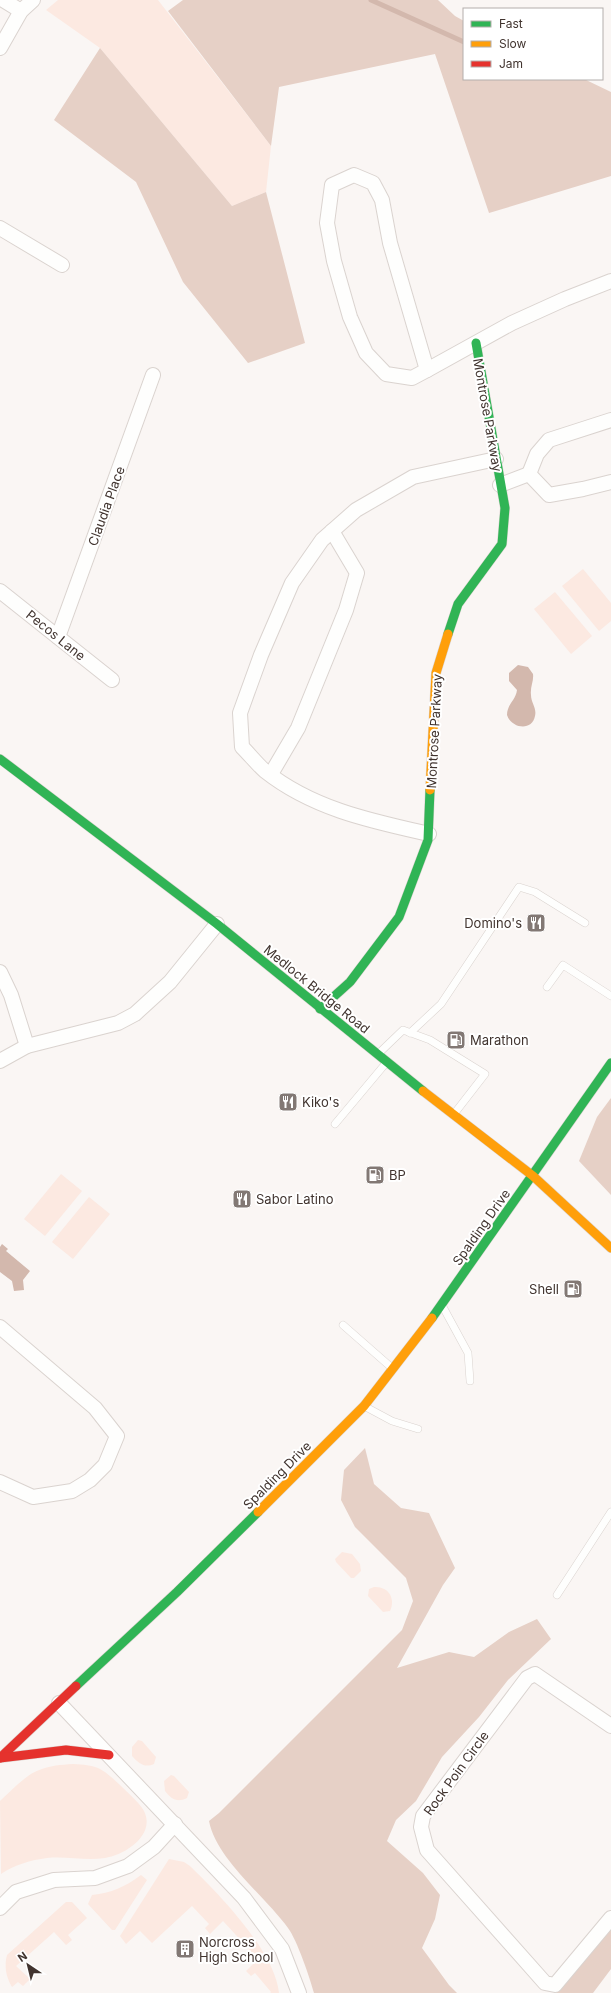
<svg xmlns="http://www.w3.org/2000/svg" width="611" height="1993" font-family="Inter,sans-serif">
<rect width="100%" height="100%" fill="#faf6f4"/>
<!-- green -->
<g fill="#fce9e1">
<path d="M58 0H158L271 146 266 192 232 206 100 48 46 10Z"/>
<path d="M583 569 611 603V621L599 631 562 586Z"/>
<path d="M555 592 592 636 571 654 534 609Z"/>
<path d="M61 1174 82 1191 45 1236 24 1219Z"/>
<path d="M89 1197 110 1214 73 1259 52 1242Z"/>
<path d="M342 1552 352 1554 360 1564 361 1571 354 1578H351L336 1562 335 1559Z"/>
<path d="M374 1587C388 1586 396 1598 390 1611L383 1612 368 1596 369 1589Z"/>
<path d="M138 1740 142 1741 156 1757 154 1764C145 1768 139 1764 132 1756V1747Z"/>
<path d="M73 1764C99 1765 103 1769 121 1786 128 1793 140 1803 144 1811 156 1835 125 1855 105 1858 86 1861 66 1856 47 1858 31 1860 14 1865 1 1874L0 1801C28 1775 33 1766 73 1764Z"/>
<path d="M171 1775 174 1776 189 1792 187 1798C177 1803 171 1799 165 1791L164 1781Z"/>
<path d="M169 1859 184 1862 190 1866C220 1895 275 1952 279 1993H270L271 1992 255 1973 251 1976 246 1971 258 1959 223 1921 210 1934 205 1928 209 1924 192 1906 152 1943 140 1931 126 1944 120 1936Z"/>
<path d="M141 1875 147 1880 115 1930H112L88 1904 92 1895C111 1893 125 1887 141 1875Z"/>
<path d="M66 1902H72L87 1918 68 1935 72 1940 66 1945 54 1932 16 1966 30 1979 23 1986 18 1982 12 1987C6 1977 4 1966 7 1955Z"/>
</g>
<!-- forest -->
<g fill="#e6d0c6">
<path d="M183 0H438L455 16 464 21V79H584L611 92V176L489 213 435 54 279 87 271 146 168 11Z"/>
<path d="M100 48 232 206 266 192 305 343 248 363 183 282 136 182 54 120Z"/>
<path d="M611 1098V1195L579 1161 597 1117Z"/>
<path d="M365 1448 374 1484 401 1508 429 1513 455 1568 443 1585 397 1668 449 1652 474 1657 509 1632 537 1619 551 1639 508 1680 479 1717 442 1757 416 1801 396 1820 387 1841 423 1873 440 1895 435 1919 422 1948 449 1985 457 1993H314C310 1978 297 1940 288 1928 265 1896 216 1859 209 1821L219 1813 402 1630 413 1601 406 1578 355 1527 341 1500 344 1470Z"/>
<path d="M611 1927V1969L593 1993H556Z"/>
</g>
<!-- water -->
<g fill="#d3b8ad">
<path d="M518 665 528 667 533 674C534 681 530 687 531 695 531 703 537 708 535 716 532 732 511 728 507 715 507 704 516 700 517 690L509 681V673Z"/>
<path d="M2 1244 8 1249 6 1251 30 1271 23 1280 24 1290 14 1291 12 1281 0 1272V1247Z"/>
</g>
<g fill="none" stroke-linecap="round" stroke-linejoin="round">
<!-- stream -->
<path stroke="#d3b8ad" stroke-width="5" d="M371 0 464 42"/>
<!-- lane casing -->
<g stroke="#dad3cf" stroke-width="8">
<g id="lane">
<path d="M547 987 563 965 611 996"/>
<path d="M410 1033 441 1004 519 887 535 892 585 923"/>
<path d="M378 1054 403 1030 430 1040 485 1074 454 1114"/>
<path d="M335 1124 386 1063"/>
<path d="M443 1307 468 1353 470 1381"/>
<path d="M343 1325 392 1368"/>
<path d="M364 1406 392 1421 418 1429"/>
<path d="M557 1595 611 1512"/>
</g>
</g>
<!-- street casing -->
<g stroke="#dad3cf" stroke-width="16">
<g id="street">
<path d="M3 0 21 11"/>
<path d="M0 48 21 11 33 0"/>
<path d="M354 175 373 183 382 200 390 243 427 370 412 378 386 374 366 353 350 317 334 261 327 223 332 185Z"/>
<path d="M0 228 62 265"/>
<path d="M427 370 512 323 565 299 611 281"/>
<path d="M611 420 549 440 537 454 529 474 549 495 583 489 611 482"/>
<path d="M500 485 529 474"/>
<path d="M0 591 112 680"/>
<path d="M58 637 153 375"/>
<path d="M271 774 298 728 346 610 357 573 332 531"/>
<path d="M429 834C371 821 313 809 265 771 257 764 250 755 242 747L240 713 261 655 292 583 322 540 356 510 413 477 496 459"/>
<path d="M0 972 11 995 27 1046"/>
<path d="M0 1061 27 1046 118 1023 135 1014 170 982 217 924"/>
<path d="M0 1327 95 1408 117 1436 105 1465 90 1480 72 1491 33 1497 0 1482"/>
<path d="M59 1703 244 1898 282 1949 299 1993"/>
<path d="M611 1726 535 1674 527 1678 423 1816 421 1827 427 1850 545 1983 555 1985 611 1918"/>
<path d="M0 1908 16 1892 54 1880 95 1878 128 1866 154 1847 175 1824"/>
</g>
</g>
<!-- fast casing -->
<g stroke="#dad3cf" stroke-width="10">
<g id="fast">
<path d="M448 634 458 604 502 544 505 508 476 343"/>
<path d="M0 759 217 924 423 1091"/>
<path d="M320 1009 350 982 399 917 428 840 430 790"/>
<path d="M432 1318 611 1063"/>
<path d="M76 1686 177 1592 258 1512"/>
</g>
</g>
<!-- slow casing -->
<g stroke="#dad3cf" stroke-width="10">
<g id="slow">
<path d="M430 790 436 673 448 634"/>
<path d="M423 1091 533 1176 611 1248"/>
<path d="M258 1512 364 1406 432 1318"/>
</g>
</g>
<!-- jam casing -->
<g stroke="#dad3cf" stroke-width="10">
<g id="jam">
<path d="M0 1758 76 1686"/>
<path d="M0 1758 66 1750 109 1755"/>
</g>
</g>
<!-- lane -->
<use href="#lane" stroke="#fefefd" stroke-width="7"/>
<!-- street -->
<use href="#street" stroke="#fefefd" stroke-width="14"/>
<!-- fast -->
<use href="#fast" stroke="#30b455" stroke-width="9"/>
<!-- slow -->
<use href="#slow" stroke="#ff9f0a" stroke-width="9"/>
<!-- jam -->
<use href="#jam" stroke="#e5322d" stroke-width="9"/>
</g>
<!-- icons -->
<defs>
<g id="restaurant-square" transform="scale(1)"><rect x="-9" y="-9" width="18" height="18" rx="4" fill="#827874" stroke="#fff"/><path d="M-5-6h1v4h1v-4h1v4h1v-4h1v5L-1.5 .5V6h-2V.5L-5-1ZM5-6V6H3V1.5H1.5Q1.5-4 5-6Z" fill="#fff"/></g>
<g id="fuel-square" transform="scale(1)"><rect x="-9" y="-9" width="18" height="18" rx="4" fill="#827874" stroke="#fff"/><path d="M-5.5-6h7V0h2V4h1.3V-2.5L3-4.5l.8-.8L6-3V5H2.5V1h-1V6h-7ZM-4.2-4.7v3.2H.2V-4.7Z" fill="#fff"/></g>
<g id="building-square" transform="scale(1)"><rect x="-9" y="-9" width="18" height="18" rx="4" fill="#827874" stroke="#fff"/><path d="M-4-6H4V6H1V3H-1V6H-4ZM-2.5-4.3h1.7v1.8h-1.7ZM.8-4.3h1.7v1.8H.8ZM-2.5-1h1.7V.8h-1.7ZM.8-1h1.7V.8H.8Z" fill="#fff"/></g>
</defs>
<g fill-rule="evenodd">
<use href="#restaurant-square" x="536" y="923"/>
<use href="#fuel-square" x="456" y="1040"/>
<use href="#restaurant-square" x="288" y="1102"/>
<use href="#fuel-square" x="375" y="1175"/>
<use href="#restaurant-square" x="242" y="1199"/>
<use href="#fuel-square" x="573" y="1289"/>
<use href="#building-square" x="185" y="1949"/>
</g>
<g text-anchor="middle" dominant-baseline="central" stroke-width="4" stroke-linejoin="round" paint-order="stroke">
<!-- street labels -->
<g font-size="13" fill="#41342f" stroke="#fff">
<text transform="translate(488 415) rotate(80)">Montrose Parkway</text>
<text transform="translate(106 506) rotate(-70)">Claudia Place</text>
<text transform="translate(56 635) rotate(39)">Pecos Lane</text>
<text transform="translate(434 731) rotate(-87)">Montrose Parkway</text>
<text transform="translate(317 989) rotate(39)">Medlock Bridge Road</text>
<text transform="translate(481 1227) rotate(-55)">Spalding Drive</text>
<text transform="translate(277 1475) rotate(-45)">Spalding Drive</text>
<text transform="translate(456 1773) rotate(-54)">Rock Poin Circle</text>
</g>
<!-- poi labels -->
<g font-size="13" fill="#41342f" stroke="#fff" text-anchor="start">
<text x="522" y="923" text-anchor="end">Domino's</text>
<text x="470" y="1040">Marathon</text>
<text x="302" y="1102">Kiko's</text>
<text x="389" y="1175">BP</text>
<text x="256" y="1199">Sabor Latino</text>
<text x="559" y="1289" text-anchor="end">Shell</text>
<text x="199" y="1942">Norcross<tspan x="199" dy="15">High School</tspan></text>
</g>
</g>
<!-- legend -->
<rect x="463" y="8" width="140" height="72" fill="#ffffff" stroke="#b3aeac"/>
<rect x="471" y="21" width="20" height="6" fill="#30b455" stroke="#b3aeac"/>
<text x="499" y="28" font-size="12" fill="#41342f">Fast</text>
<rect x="471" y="41" width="20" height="6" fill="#ff9f0a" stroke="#b3aeac"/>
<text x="499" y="48" font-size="12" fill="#41342f">Slow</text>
<rect x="471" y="61" width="20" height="6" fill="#e5322d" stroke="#b3aeac"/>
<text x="499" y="68" font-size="12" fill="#41342f">Jam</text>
<!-- north arrow -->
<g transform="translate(28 1965) rotate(325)" stroke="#ffffff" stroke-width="3" paint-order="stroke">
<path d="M0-3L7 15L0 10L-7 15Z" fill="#41342f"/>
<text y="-6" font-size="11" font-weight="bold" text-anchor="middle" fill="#41342f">N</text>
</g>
</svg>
